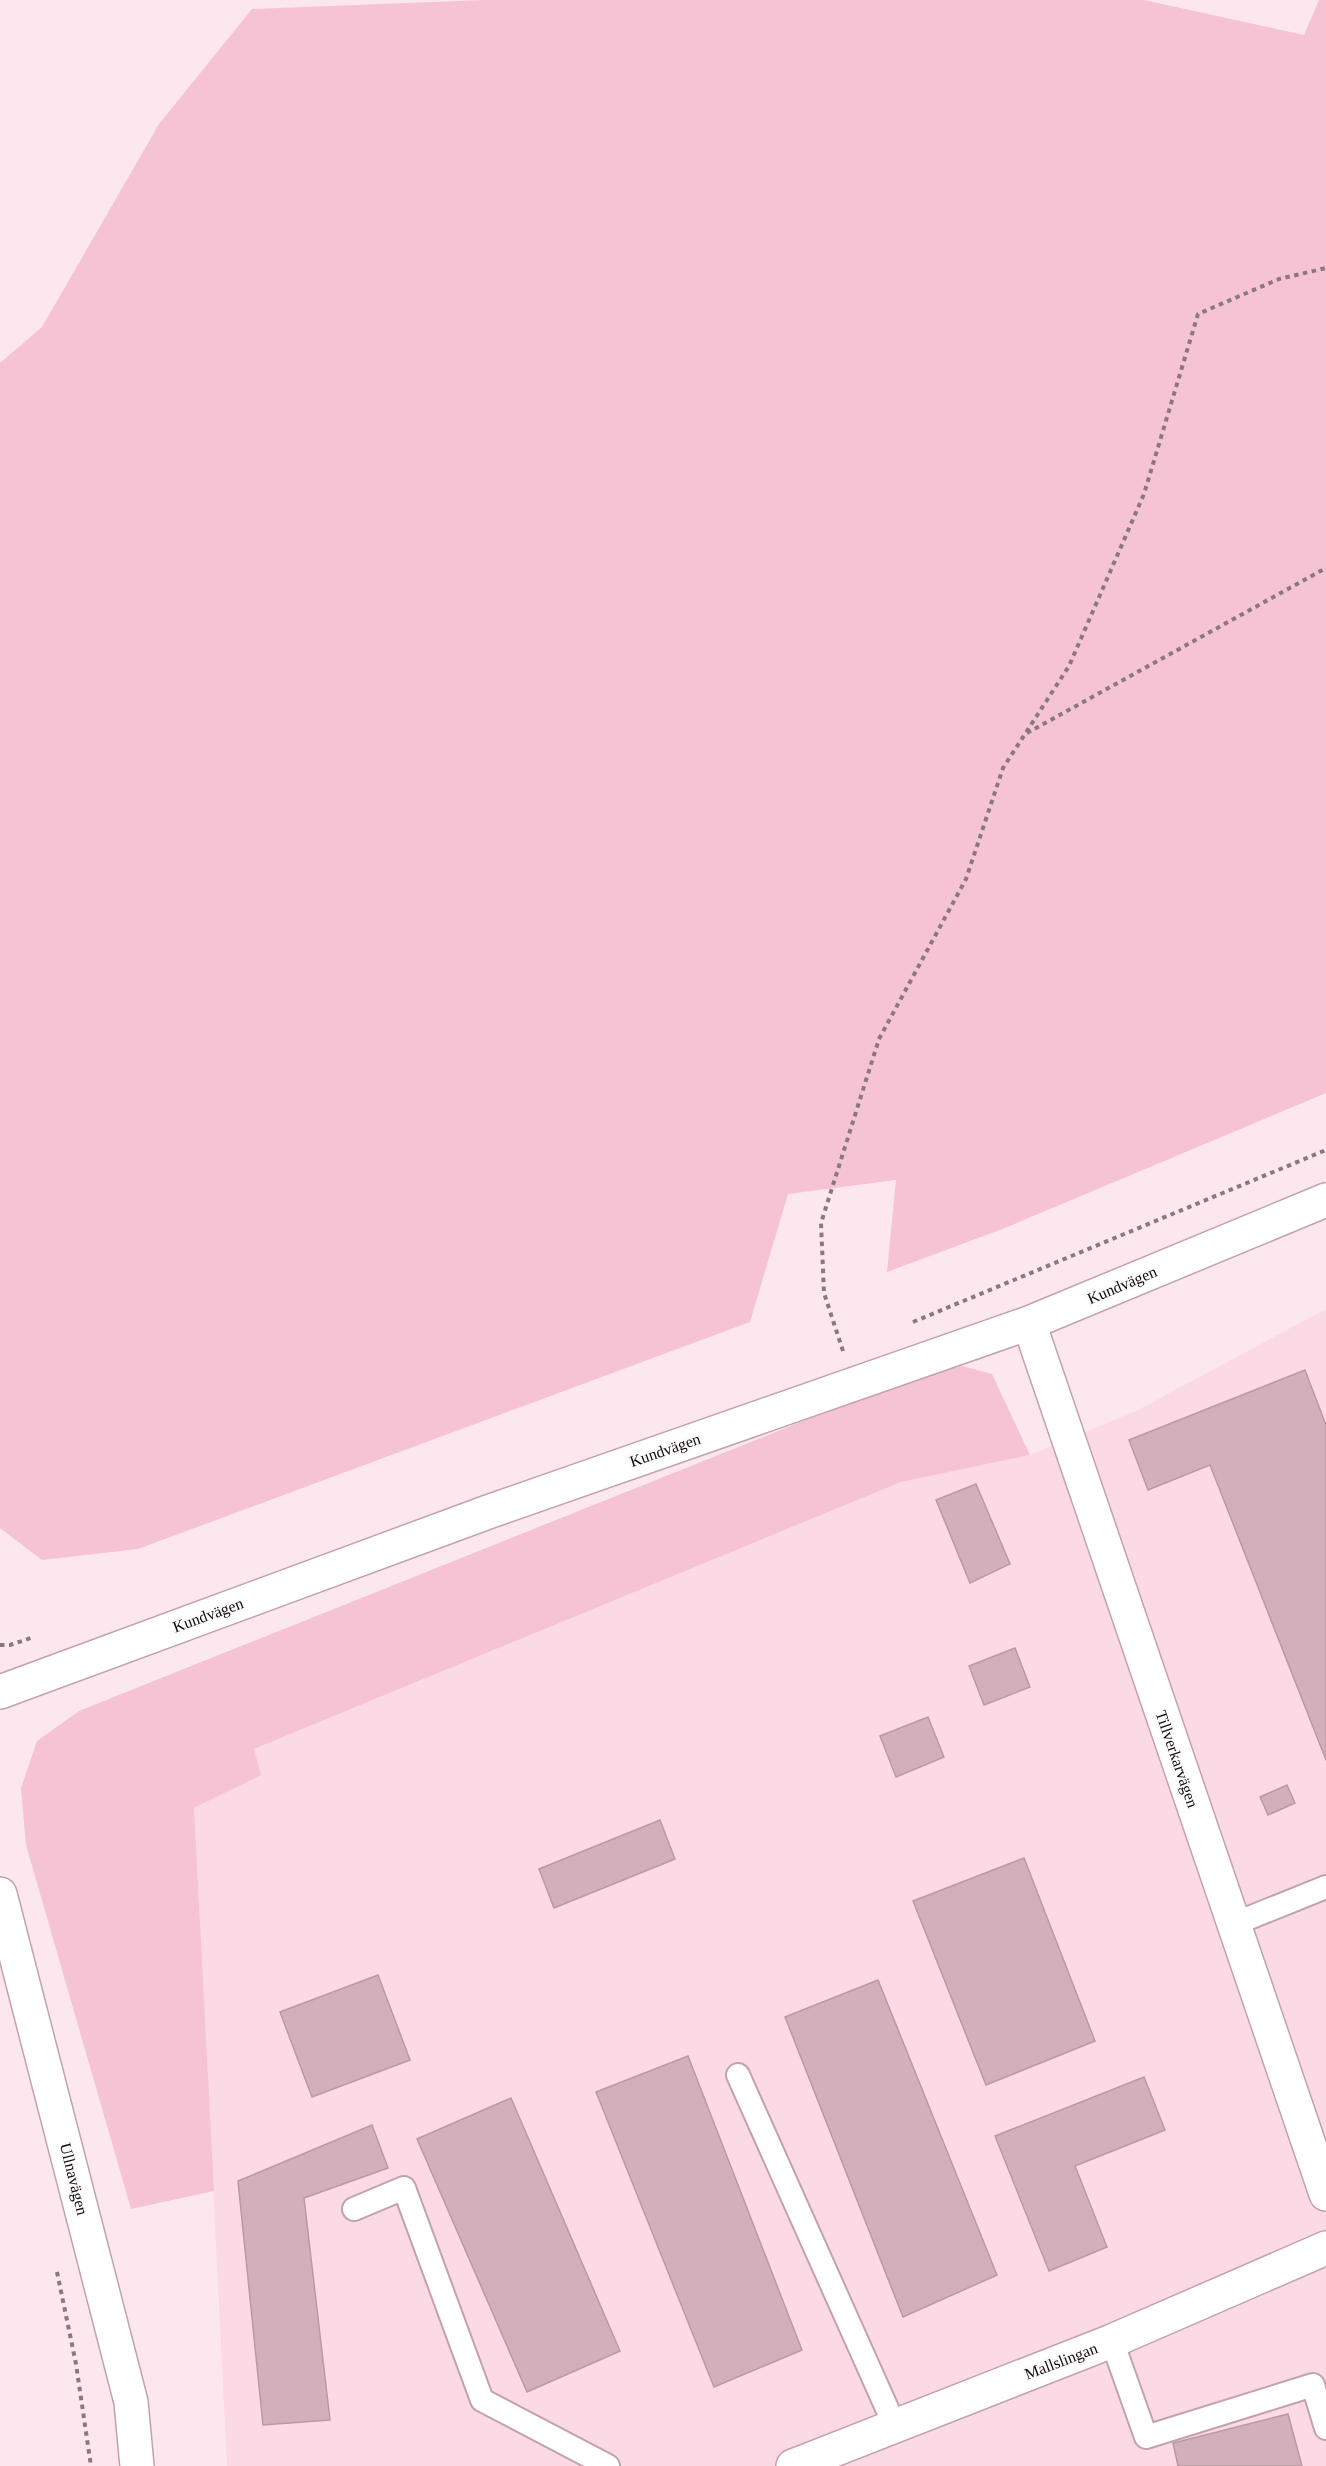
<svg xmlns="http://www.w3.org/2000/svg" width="1326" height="2466" font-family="'Times New Roman',serif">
<rect width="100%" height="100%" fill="#fce7ee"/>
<!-- built -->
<path fill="#fcdae5" d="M1326 1309V2466H227L194 1808 260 1775 254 1749 901 1482 1030 1455 1136 1411Z"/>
<!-- green -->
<g fill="#f6c3d5">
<path d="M483 0H1144L1304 35 1319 0H1326V1093L1005 1228 887 1272 896 1180 788 1194 750 1322 138 1549 42 1560 0 1528V363L42 327 159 124 252 9Z"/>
<path d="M962 1366 992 1374 1030 1455 901 1482 254 1749 261 1775 194 1808 214 2191 131 2209 26 1845 21 1788 37 1741 79 1711 903 1381Z"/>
</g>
<!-- building -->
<g fill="#d1b0bb" stroke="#b99aa4" stroke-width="1.5">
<path d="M1305 1370 1326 1425V1760L1210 1465 1148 1490 1129 1440Z"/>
<path d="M976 1484 1010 1564 970 1583 936 1500Z"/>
<path d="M1015 1648 1030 1687 984 1705 969 1666Z"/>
<path d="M928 1717 944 1757 896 1777 880 1736Z"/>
<path d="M1287 1785 1295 1803 1268 1815 1260 1797Z"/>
<path d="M660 1820 675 1859 554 1908 539 1869Z"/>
<path d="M1024 1858 1095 2041 986 2085 913 1901Z"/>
<path d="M378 1975 410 2060 312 2097 280 2012Z"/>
<path d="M878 1980 997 2275 903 2317 785 2017Z"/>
<path d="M688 2056 802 2350 714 2387 596 2092Z"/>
<path d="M1144 2077 1165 2130 1075 2166 1107 2247 1049 2271 995 2136Z"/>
<path d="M511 2098 620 2351 527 2392 417 2139Z"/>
<path d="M372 2125 388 2168 304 2198 330 2420 263 2425 238 2181Z"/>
<path d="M1288 2414 1302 2466H1178L1173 2443Z"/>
</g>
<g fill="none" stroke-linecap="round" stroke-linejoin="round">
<!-- service casing -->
<g stroke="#c2a2ad" stroke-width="26">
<g id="service">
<path d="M1234 1924 1326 1887"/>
<path d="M738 2075 894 2424"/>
<path d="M354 2209 404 2188 482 2400 608 2466"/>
<path d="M1112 2341 1146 2437 1313 2385 1326 2428"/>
</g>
</g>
<!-- minor casing -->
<g stroke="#c2a2ad" stroke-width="36">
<g id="minor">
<path d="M1029 1323 1326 2194"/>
<path d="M793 2466 1112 2341 1326 2248"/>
</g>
</g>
<!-- tertiary casing -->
<g stroke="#c2a2ad" stroke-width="36">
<g id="tertiary">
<path d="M0 1692 488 1512 1029 1323 1326 1200"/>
<path d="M0 1894 131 2402 137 2466"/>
</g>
</g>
<!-- path -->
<g stroke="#89797f" stroke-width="4" stroke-dasharray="4.5 4.5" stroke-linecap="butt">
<path d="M1027 733 1326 568"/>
<path d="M913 1322 1326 1150"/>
<path d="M843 1351 824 1293 821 1223 879 1039 966 879 1003 768 1069 666 1144 494 1198 314 1279 279 1326 268"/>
<path d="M0 1645H10L34 1637"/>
<path d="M57 2272 76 2364 91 2466"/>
</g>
<!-- service -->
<use href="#service" stroke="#fff" stroke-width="22"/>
<!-- minor -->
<use href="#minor" stroke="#fff" stroke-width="33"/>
<!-- tertiary -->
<use href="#tertiary" stroke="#fff" stroke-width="33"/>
</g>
<g text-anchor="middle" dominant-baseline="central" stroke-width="5" stroke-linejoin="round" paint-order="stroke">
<!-- street labels -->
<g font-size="16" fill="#14090d" stroke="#fbfbfb">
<text transform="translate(1122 1285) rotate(-23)">Kundvägen</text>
<text transform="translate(665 1450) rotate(-19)">Kundvägen</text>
<text transform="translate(208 1615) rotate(-20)">Kundvägen</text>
<text transform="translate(1177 1759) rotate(71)">Tillverkarvägen</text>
<text transform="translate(74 2179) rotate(76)">Ullnavägen</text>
<text transform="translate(1061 2361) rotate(-21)">Mallslingan</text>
</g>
</g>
</svg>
